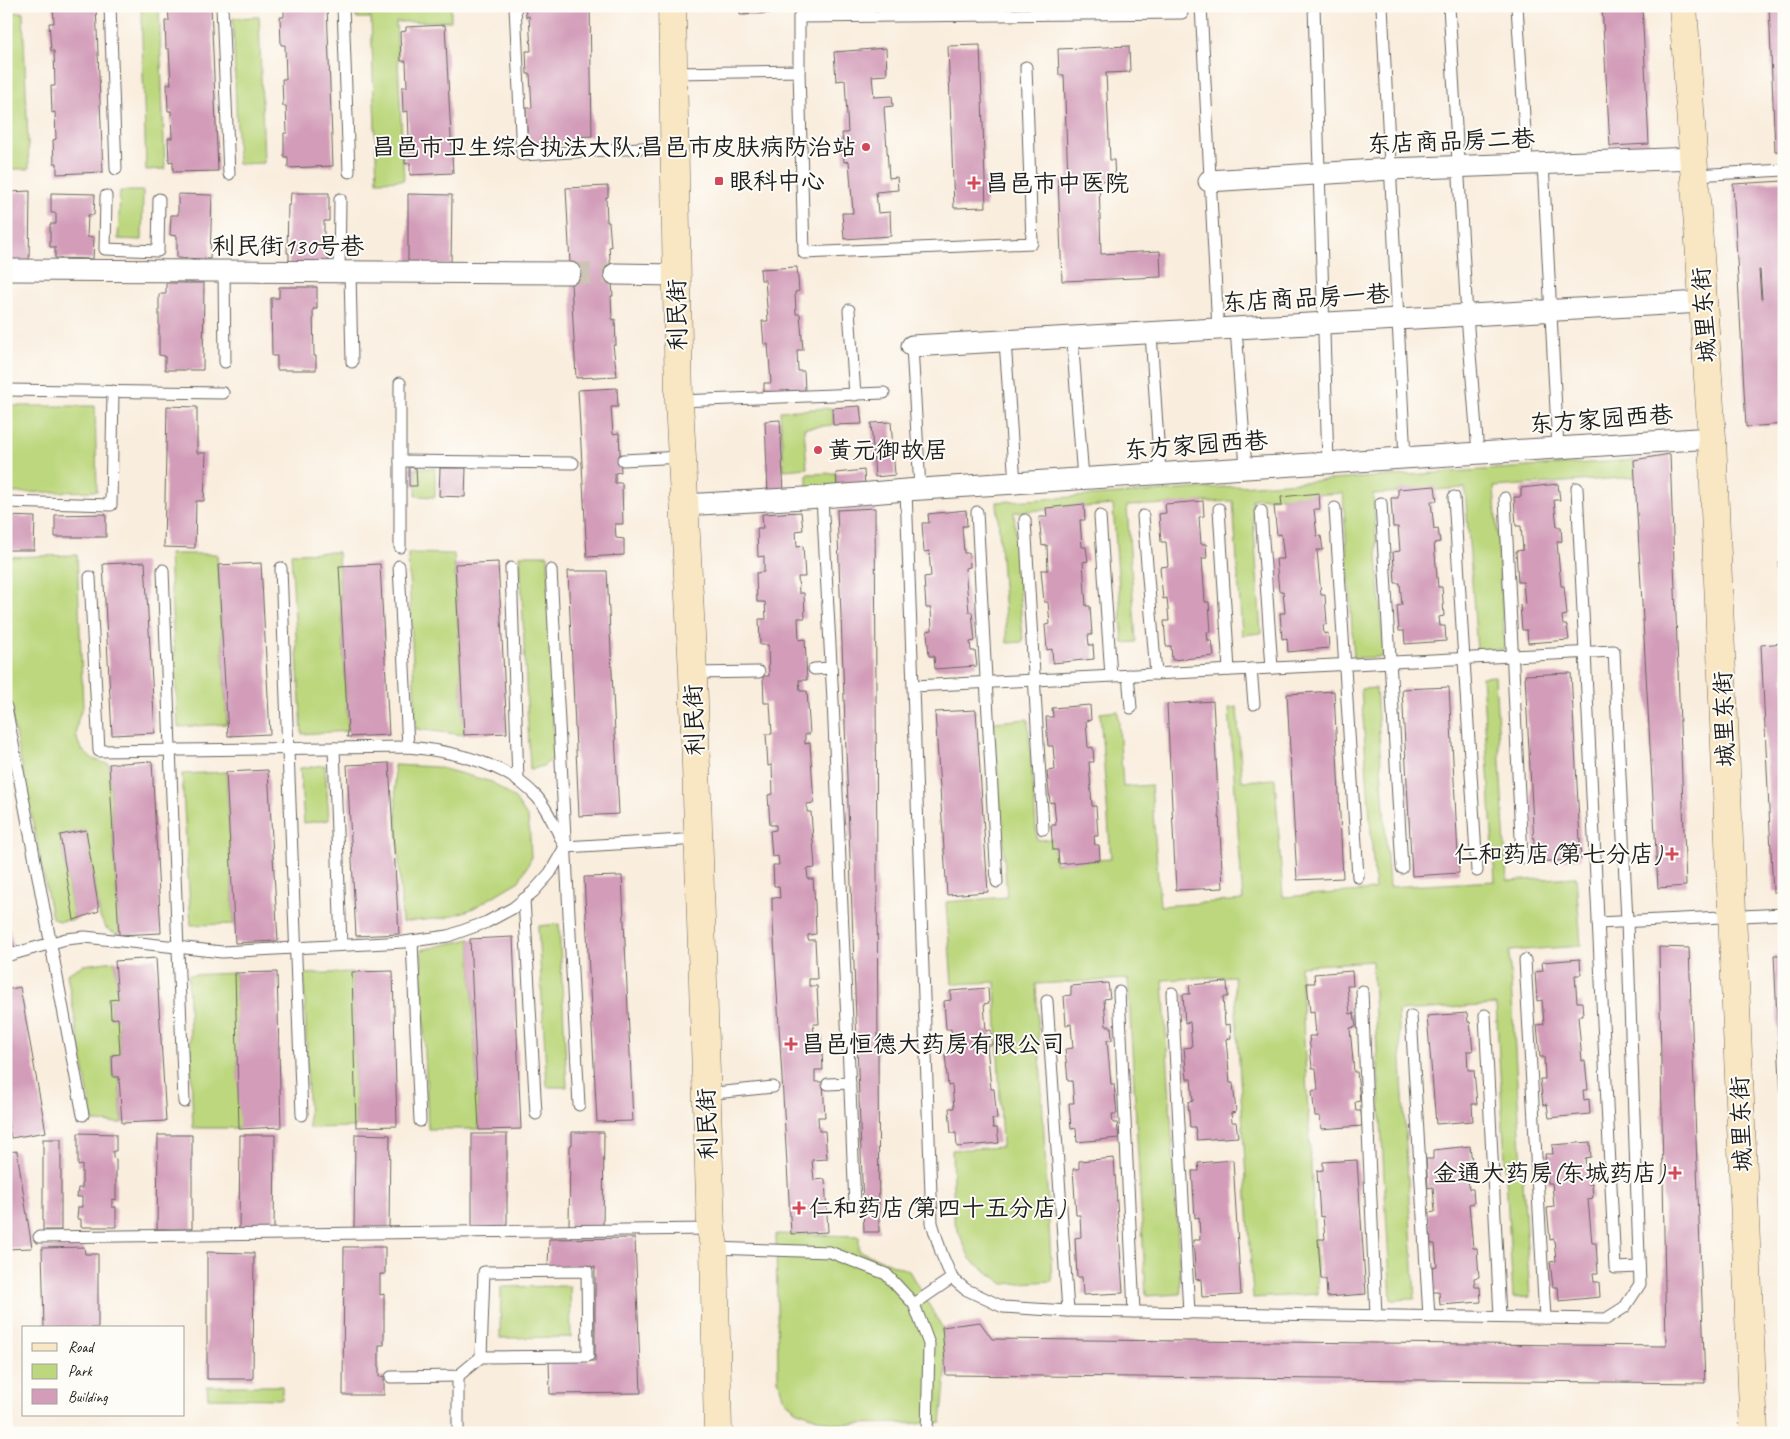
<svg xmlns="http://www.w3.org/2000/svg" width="1790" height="1439" font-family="Caveat,'LXGW WenKai TC',sans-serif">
<rect width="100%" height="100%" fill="#fdfcf7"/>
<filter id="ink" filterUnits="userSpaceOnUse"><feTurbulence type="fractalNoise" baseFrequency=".02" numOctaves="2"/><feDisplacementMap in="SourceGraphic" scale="10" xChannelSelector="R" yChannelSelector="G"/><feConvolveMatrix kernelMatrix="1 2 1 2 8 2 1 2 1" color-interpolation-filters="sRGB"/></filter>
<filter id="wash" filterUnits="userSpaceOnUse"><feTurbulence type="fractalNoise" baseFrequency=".0096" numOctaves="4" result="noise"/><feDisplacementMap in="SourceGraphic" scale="20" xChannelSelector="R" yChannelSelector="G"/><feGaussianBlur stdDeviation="1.12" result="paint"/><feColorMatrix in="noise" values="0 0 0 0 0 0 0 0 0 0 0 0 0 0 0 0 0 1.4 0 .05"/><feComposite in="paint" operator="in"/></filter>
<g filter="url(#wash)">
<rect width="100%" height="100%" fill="#f9eddd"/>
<!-- green -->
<g fill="#bcd77d" stroke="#6c7a4c">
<path d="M141 6H159L165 169 146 170Z"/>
<path d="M356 6H451V21L396 22 404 180 377 181 371 18H356Z"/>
<path d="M23 12 29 169H7L6 13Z"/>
<path d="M259 17 264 163 238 164 233 18Z"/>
<path d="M120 191H143L142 240 118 239Z"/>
<path d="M6 406H95L97 491 6 493Z"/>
<path d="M832 408 833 425 804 428 807 468 784 470 780 411Z"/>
<path d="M1634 460 1635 477 1494 487 1505 649 1477 651 1465 488 1373 494 1384 657 1354 658 1343 493 1252 499 1261 633 1242 635 1233 501 1127 506 1136 642 1123 643 1113 505 1014 512 1023 642 1007 643 997 502Z"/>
<path d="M416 468H435V497L416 496Z"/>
<path d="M836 473 837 489 807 491V474Z"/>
<path d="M338 552 348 731 302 734 291 553Z"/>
<path d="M408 553 454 554 464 735 416 729Z"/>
<path d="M169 554H217L227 724 178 727Z"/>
<path d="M77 555 83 707C69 735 77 758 109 764L119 935 106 928 100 917 86 830 60 835 74 920 59 921 52 918 6 688V557Z"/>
<path d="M520 555H548L554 758 543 766 530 770Z"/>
<path d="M1495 676 1507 881 1576 877 1581 946 1509 951 1530 1297 1513 1298 1496 1005 1398 1011 1415 1299 1391 1300 1372 961 1300 966 1318 1294 1253 1298 1234 976 1163 980 1181 1294 1146 1296 1128 979 1036 984 1052 1281 1004 1284 970 1259 954 1221 952 1150 1002 1147 995 982 952 984 946 902 1007 897 994 722 1028 719 1037 840 1053 839 1055 863 1111 859 1100 713 1118 711 1123 787 1151 785 1160 906 1243 900 1229 708 1237 707 1242 781 1275 779 1283 897 1375 890 1361 689 1376 688 1389 887 1495 881 1482 677Z"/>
<path d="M325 765 329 820 304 823 300 768Z"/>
<path d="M394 765 437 767 492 782 515 799 528 818 530 838 531 859 519 881 472 909 445 918 402 922Z"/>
<path d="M226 772 234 924 191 925 182 774Z"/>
<path d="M559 924 567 1087H547L538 926Z"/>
<path d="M470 939 479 1129H428L421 950Z"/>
<path d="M115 961 118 999 110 1000 111 1018H118L120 1054 112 1055 113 1077H119L122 1123 93 1122 67 974 83 965Z"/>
<path d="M352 972 356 1127 309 1128 304 974Z"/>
<path d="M235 973 240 1128H193L188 975Z"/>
<path d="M776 1234 859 1236V1251L909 1271 942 1327 946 1375 941 1423 834 1424 795 1410 783 1397 778 1379Z"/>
<path d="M570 1286 571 1337 500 1338 501 1287Z"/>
<path d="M207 1386H282V1399L208 1398Z"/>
</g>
<g id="blocks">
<!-- building -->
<g fill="#d39db9" fill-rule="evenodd">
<path d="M53 6H96L103 172 57 174V163H54L53 140 56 139 55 112 52 113 51 86H55L54 51H51L49 23H54Z"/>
<path d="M168 6H211L218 171 173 172V161L169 162 168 138H172L171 111H168L167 84H171L169 49H166L165 21H169Z"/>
<path d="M284 6H327L333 166 288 168V157H284V133H287L286 106H283L282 79H286L285 45H281L280 17H284Z"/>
<path d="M525 6H590L592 136 577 137V142L525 145 524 131H527L526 108H532L530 74H527L526 51H531L529 16 526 17Z"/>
<path d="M740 6H775V13L740 15Z"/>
<path d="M1602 6H1642L1649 144 1610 146Z"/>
<path d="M1769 6H1784V151H1775Z"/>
<path d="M445 25 453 173 410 175V163L405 164 404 139H409L408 111 403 112 402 87H407L406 61H401L400 32 406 31V27Z"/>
<path d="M980 45 986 207 954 208 948 46Z"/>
<path d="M1129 46 1130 72 1106 73 1110 160H1114L1115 180 1099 181 1101 254 1160 251 1161 277 1062 281 1058 178H1068L1064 75H1059L1058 49Z"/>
<path d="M886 48 887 75 872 76 874 97 892 96 893 106 884 107 889 178 897 177 898 190 876 192 878 213 890 212 891 236 844 239 842 213H853L849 161 844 162 842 133H848L845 80 836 81 834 52Z"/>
<path d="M1784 181V424L1746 427 1733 184ZM1759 270H1760L1762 299H1761Z"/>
<path d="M608 186V197H606L607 222H609L611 247H609L613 296H611L612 320 615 319 616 345H613L617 376 576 378 566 188Z"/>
<path d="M30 191 29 265 9 264V192Z"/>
<path d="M51 193 95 194 94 215H88L87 237H94L93 259 55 258V247H50V224H56V213H51Z"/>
<path d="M291 193H329V221H324V236H329V264H289V253H287L288 205H290Z"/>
<path d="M178 194 212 195 210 259 177 258V236L170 235 171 215H178Z"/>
<path d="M408 194 452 195 451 265 408 264Z"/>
<path d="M797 267 799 291 795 292 796 314H800L803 350H797L798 371H804L805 390 764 393V383H771L768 344H764L762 321H768L765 280H761L760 269Z"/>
<path d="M166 283H204L203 370H165V356L159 355V294H166Z"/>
<path d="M279 287H317V309H313L314 356H316V370H277V356H272L271 298H279Z"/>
<path d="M617 388 618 407H611L613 434 619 433 621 472 615 473V483H622L623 524H615L616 538 624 539V555L587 557 578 390Z"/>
<path d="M167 406 197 407V453H206L204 501H196L195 548 164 547Z"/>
<path d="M860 406 862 424 833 425 832 408Z"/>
<path d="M780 420 784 493 768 494 765 421Z"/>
<path d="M891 422 895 475 875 477 871 423Z"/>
<path d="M1670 454 1686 886 1658 888 1634 460Z"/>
<path d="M409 467 416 468 417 486H409Z"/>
<path d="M440 468H466L465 497 439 496Z"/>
<path d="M864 470 865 487 837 489 836 473Z"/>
<path d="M1558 484 1560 500H1554L1557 527H1561L1562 541 1557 542 1561 586H1564L1567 615 1562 616 1563 625H1567L1569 640 1528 643 1527 630H1522L1520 605 1525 604 1523 582H1518L1516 551 1523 550 1521 526H1516L1514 497H1521V488Z"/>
<path d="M1435 486 1437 501H1431L1434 529 1438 528 1440 542 1434 543 1438 587H1442L1444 616 1439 617 1440 626H1445L1446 641 1405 644 1404 631H1399L1397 606 1402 605 1400 583H1395L1393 552 1400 551 1398 527H1393L1391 498H1398V489Z"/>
<path d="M1319 493 1320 509H1314L1317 536H1321L1323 550H1317L1321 595H1325L1327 624 1323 625 1324 634 1328 633 1329 648 1288 652 1287 638 1282 639 1280 613H1285L1283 591H1279L1276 559H1284L1281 534 1277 535 1274 506H1282L1281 497Z"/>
<path d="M1203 501 1204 516 1199 517 1201 544H1206L1207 558H1202L1205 602H1209L1211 632H1207L1208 641H1212L1214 656 1172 660 1171 646H1166L1164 621H1169L1167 598 1163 599 1160 567 1168 566 1166 542H1161L1159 514 1166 513 1165 504Z"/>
<path d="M1084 504 1085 520H1080L1082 547H1086L1088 561 1083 562 1086 606H1090L1092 635H1088L1089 645H1093L1094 659 1053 663 1052 649 1047 650 1045 625 1050 624 1048 602H1044L1041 570H1048L1047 545 1042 546 1039 517H1047L1046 508Z"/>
<path d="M875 508 879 1232H864L837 510Z"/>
<path d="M966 510 967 526H962L964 553H969L970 567 965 568 969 612H972L975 641 970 642 971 651H975L977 666 935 669 934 656H929L927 631 932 630 931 608H926L924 577 931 576 929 551 924 552 922 523H929L928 514Z"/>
<path d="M801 512 803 530 796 531 797 547 803 546 805 577H798L799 593H804L805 618H798L799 640 805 639 807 680H799L800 691H807L810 734H805V744L810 743 814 803 807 804V812H811L815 868 807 869 808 879H813L815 904 816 934 808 935V940H815L817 979H809V986H817L819 1024H813L814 1034 821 1033 823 1070H815V1082H823L825 1117H818L819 1131H825L827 1159 812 1160 814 1180 825 1179 828 1232 791 1234 772 905V897L780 898 779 886H774L773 865H779L778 856 772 857 770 831 776 830V825H770L768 795 773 794 772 765 768 766 766 734H772L770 703H764L763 676H769L768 645H760L759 619H766L765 602H757L756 573 764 572V556L758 557 757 528H763L762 514Z"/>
<path d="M106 514V537H55V515Z"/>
<path d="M6 516 35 517 34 550H6Z"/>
<path d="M1784 561V607H1781L1779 562Z"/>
<path d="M145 562 155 733 112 735 103 564Z"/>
<path d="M498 562 507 733 464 735 455 564Z"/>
<path d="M261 563 270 734 228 736 218 565Z"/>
<path d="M380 564 389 735 347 737 348 731 339 566Z"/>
<path d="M568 571H607L619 814 579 816Z"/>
<path d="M1784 643V892H1773L1761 645Z"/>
<path d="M1571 673 1581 859 1535 862 1525 675Z"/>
<path d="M1449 687 1459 873 1412 876 1402 689Z"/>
<path d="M1334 691 1343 878 1297 880 1287 694Z"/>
<path d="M1213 701 1223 888 1176 890 1167 704Z"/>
<path d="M1090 705 1091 720 1086 721 1088 748 1093 747 1094 762H1089L1092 806H1096L1098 836H1094L1095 845H1099L1100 860 1059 864 1058 850H1053L1051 825H1056L1054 802 1050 803 1047 771 1055 770 1053 746H1048L1046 717H1053L1052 708Z"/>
<path d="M976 710 988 892 947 895 935 712Z"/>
<path d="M152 761 161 933 119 935 109 764Z"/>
<path d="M389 763 399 934 356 936 347 765Z"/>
<path d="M268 770 278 941 235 943 226 772Z"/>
<path d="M86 830 99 911 74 920 60 835Z"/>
<path d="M622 876 633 1121 597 1122 584 877Z"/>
<path d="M6 913 14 948 6 949Z"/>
<path d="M513 937 521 1129 479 1130 470 939Z"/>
<path d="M1659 947 1689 948 1705 1383 946 1375 942 1327 980 1322 992 1339 1666 1346Z"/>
<path d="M1774 955H1784V1123H1782Z"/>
<path d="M156 958 166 1121 122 1123 119 1077H113L112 1055 120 1054 118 1018 111 1019 110 1000 118 999 115 961Z"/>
<path d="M1580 959 1581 975H1575L1577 1002H1582L1583 1016H1578L1582 1061H1585L1588 1090H1583L1584 1100 1589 1099 1590 1114 1549 1118 1547 1104 1543 1105 1540 1079H1545L1544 1057H1540L1537 1025 1544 1024 1542 1000 1537 1001 1535 972 1543 971 1542 962Z"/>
<path d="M393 971 397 1126 356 1127 352 972Z"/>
<path d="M1352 971 1353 986H1347L1350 1014 1354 1013 1356 1027 1350 1028 1354 1072H1357L1360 1101 1355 1102 1356 1111H1361L1362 1126 1321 1129 1320 1116H1315L1312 1091 1318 1090 1316 1068H1312L1309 1036H1316L1314 1011 1310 1012 1307 983H1315L1314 974Z"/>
<path d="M277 972 281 1127 239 1129 235 973Z"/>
<path d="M1227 982 1228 997H1223L1225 1025 1230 1024 1231 1038 1226 1039 1230 1083H1233L1236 1112 1231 1113 1232 1122H1236L1238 1137 1197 1140 1195 1127H1190L1188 1102 1193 1101 1191 1079H1187L1184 1048 1192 1047 1190 1022 1185 1023 1183 994H1190L1189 985Z"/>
<path d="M1108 983 1110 998 1104 999 1106 1026H1111L1112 1040H1107L1111 1084H1114L1117 1114H1112L1113 1123H1117L1119 1138 1077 1142 1076 1128 1071 1129 1069 1103H1074L1072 1081H1068L1065 1049 1073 1048 1071 1024 1066 1025 1064 996 1071 995V986Z"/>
<path d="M20 987 46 1132 11 1138 6 1113V990Z"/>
<path d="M988 988 989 1003 984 1004 986 1031 991 1030 992 1045H987L991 1089H994L997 1119H992L993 1128H997L999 1143 957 1147 956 1133H951L949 1108H954L952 1085 948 1086 945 1054 953 1053 951 1029H946L944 1001 951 1000 950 991Z"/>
<path d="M1467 1013 1468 1022H1470L1473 1051H1467L1468 1070H1474L1477 1104H1472L1473 1121 1436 1124 1427 1016Z"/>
<path d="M572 1132H604L603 1227H569L570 1145H572Z"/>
<path d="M78 1133 116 1134V1151H113V1158L116 1159V1200L112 1199V1207H116V1227H81V1219H77L78 1207H82V1197H77L78 1188H82V1165L78 1166Z"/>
<path d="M355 1134 390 1135 389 1229H354Z"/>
<rect x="472" y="1134" width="35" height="94"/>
<path d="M158 1135H192V1229H157Z"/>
<path d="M240 1135H275L274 1229H239Z"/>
<rect x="43" y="1139" width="18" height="91"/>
<path d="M1590 1142 1591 1157 1585 1158 1588 1184H1592L1593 1198 1588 1199 1592 1243H1596L1598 1273H1593L1594 1282H1599L1600 1297 1559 1301 1558 1287H1553L1550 1262 1556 1261 1554 1239 1550 1240 1547 1208 1554 1207 1552 1183H1548L1545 1154H1553L1552 1145Z"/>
<path d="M1470 1146 1472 1162H1466L1469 1189H1473L1474 1203 1469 1204 1473 1248H1477L1479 1277 1474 1278 1475 1287H1480L1481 1302 1440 1305 1439 1292H1433L1432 1267 1437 1266 1435 1244H1431L1428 1213 1435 1212 1433 1187 1428 1188 1426 1159H1433V1150Z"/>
<path d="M17 1151 32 1248 6 1249V1152Z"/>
<path d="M1114 1158 1123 1293 1083 1295 1082 1277H1077L1075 1238 1081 1237 1080 1215H1076L1073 1169H1079V1161Z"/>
<path d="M1233 1160 1241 1295 1202 1297 1201 1279 1196 1280 1193 1240H1200L1199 1217 1195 1218 1192 1171H1199L1198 1163Z"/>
<path d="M1357 1160 1366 1294 1327 1297 1326 1279H1321L1318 1239H1325L1323 1216 1320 1217 1317 1171 1323 1170V1162Z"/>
<path d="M635 1238 641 1393 550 1394 549 1360 595 1361V1267L548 1266 549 1239Z"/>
<path d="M84 1247 85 1254H98V1328H44L42 1248Z"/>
<path d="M344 1247H385V1274H380V1295L384 1294V1345H379V1377L384 1376V1395H343Z"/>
<path d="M207 1252 254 1253 253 1379H207Z"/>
</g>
</g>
</g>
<g filter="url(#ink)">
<use href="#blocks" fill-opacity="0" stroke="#696560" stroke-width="1"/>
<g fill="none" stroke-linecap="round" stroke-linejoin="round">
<!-- street-tunnel -->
<path stroke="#cdc3b6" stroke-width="21" stroke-dasharray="21 11" stroke-linecap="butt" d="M570 273 615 274"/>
<!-- lane casing -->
<g stroke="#696560" stroke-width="13">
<g id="lane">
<path d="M110 6 116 169"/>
<path d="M222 6 229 174"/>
<path d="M343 6 349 172"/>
<path d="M515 6 522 155 674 146"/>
<path d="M1201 6 1218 329"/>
<path d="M1314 6 1328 463"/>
<path d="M1382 6 1405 458"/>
<path d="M1449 6 1467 316 1478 453"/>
<path d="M1517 6 1527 164"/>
<path d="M799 71V17L1182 13"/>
<path d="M674 73 799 71 804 253 1032 243 1026 67"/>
<path d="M1543 163 1558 448"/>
<path d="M1695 175 1784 170"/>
<path d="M106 196 105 249 158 251 159 199"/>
<path d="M224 271 225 362"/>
<path d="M339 272 340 199"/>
<path d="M350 272 352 362"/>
<path d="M849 310 855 395"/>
<path d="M1236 328 1246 468"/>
<path d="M1151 333 1160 473"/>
<path d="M1072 337 1083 478"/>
<path d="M1005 341 1015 483"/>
<path d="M912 346 920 489"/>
<path d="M6 390 223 393"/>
<path d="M679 401 884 393"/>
<path d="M623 460 682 457"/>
<path d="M400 461 573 463"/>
<path d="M1577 488 1615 1268 1639 1267"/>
<path d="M906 490 932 1223 942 1255 952 1278 965 1289 1003 1307 1068 1311 1606 1319 1625 1307 1640 1284 1627 921 1614 651 914 686"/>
<path d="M822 497 833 701 855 1205"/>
<path d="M1454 497 1477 871"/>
<path d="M1505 498 1522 858"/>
<path d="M6 502 111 505 113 391"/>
<path d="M1381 503 1402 868"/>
<path d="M1335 508 1358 877"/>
<path d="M1219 509 1229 670"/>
<path d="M1261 511 1272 668"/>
<path d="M977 512 997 882"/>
<path d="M1100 516 1111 676"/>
<path d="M1143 516 1156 674"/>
<path d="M1025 520 1043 829"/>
<path d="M400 547V383"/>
<path d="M399 566 408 747"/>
<path d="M281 568 302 1115"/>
<path d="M511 568 518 781"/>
<path d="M163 570 184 1102"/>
<path d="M551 570 579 1105"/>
<path d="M90 577 99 751 408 747C452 751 505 762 537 797 549 811 557 831 565 847L699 839"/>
<path d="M814 669 831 668"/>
<path d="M1251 669 1254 704"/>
<path d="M693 673 759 672"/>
<path d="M1128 675 1131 708"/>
<path d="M6 707 83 1115"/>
<path d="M334 748 341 945"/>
<path d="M524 899 536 1114"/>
<path d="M1598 923 1784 914"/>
<path d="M412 941 420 1121"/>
<path d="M6 956 66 939 85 937 222 952 404 942 448 936 487 922 513 908 533 892 550 873 565 847"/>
<path d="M1525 960 1545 1318"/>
<path d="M1362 991 1376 1316"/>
<path d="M1119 992 1134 1312"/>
<path d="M1172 993 1189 1313"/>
<path d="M1047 1001 1068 1311"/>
<path d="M1485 1015 1500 1317"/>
<path d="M1411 1016 1429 1317"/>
<path d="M828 1084 850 1083"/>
<path d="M706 1094 773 1087"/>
<path d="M39 1237 711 1229"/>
<path d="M714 1248 830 1252 886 1274 914 1304 929 1344 927 1433"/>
<path d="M914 1304 952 1278"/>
<path d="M458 1376V1433"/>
<path d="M391 1377 458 1376 481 1357 588 1356 587 1271 484 1272 481 1357"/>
</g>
</g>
<!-- street casing -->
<g stroke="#696560" stroke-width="23">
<g id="street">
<path d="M1209 181 1390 169 1695 158"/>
<path d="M6 270 570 273"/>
<path d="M615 274 677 275"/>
<path d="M912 346 1702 302"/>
<path d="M684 505 822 497 906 490 1712 438"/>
</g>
</g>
<!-- secondary casing -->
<g stroke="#696560" stroke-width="29">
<g id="secondary">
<path d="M672 6 679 401 693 673 711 1229 714 1247 718 1433"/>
<path d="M1683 6C1694 150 1702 294 1712 438L1754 1433"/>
</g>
</g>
<!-- lane -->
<use href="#lane" stroke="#fff" stroke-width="11"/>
<!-- street -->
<use href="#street" stroke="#fff" stroke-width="21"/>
<!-- secondary -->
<use href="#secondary" stroke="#f9e7c3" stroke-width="28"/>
</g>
</g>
<!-- markers -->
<g fill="#d1495b" stroke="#fdfcf7" stroke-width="2">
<circle cx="866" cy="147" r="5"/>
<rect x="714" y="176" width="10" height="10" rx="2.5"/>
<path d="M971.5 175.5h5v5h5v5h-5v5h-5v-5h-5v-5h5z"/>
<circle cx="818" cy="450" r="5"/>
<path d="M1669.5 846.5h5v5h5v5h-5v5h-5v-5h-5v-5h5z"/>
<path d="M788.5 1036.5h5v5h5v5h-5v5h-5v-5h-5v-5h5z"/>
<path d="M1672.5 1165.5h5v5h5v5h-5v5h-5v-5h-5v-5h5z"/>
<path d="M796.5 1200.5h5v5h5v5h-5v5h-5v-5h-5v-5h5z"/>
</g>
<g text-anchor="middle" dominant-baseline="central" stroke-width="4" stroke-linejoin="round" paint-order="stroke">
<!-- street labels -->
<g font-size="24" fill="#1c1c1c" stroke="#fdfcf7">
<text transform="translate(1451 141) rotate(-2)">东店商品房二巷</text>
<text x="288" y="246">利民街130号巷</text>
<text transform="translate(1306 298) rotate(-3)">东店商品房一巷</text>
<text transform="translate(677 315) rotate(-91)">利民街</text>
<text transform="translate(1704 315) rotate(-94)">城里东街</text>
<text transform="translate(1601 419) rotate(-4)">东方家园西巷</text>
<text transform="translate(1196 445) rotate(-4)">东方家园西巷</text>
<text transform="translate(1724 719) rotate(-92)">城里东街</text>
<text transform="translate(694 720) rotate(-92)">利民街</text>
<text transform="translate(707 1124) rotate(-92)">利民街</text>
<text transform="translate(1741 1124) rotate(-92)">城里东街</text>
</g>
<!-- poi labels -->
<g font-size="24" fill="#1c1c1c" stroke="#fdfcf7" text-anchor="start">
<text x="856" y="147" text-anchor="end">昌邑市卫生综合执法大队;昌邑市皮肤病防治站</text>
<text x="729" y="181">眼科中心</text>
<text x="985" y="183">昌邑市中医院</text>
<text x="828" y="450">黄元御故居</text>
<text x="1662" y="854" text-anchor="end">仁和药店(第七分店)</text>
<text x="801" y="1044">昌邑恒德大药房有限公司</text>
<text x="1665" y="1173" text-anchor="end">金通大药房(东城药店)</text>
<text x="809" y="1208">仁和药店(第四十五分店)</text>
</g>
</g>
<!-- margin -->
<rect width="1790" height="1439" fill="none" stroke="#fdfcf7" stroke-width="25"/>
<!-- legend -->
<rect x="22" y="1326" width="162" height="90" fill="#fdfcf7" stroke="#a3a29f"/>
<rect x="32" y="1343" width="25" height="8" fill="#f9e7c3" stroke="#a3a29f"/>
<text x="68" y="1352" font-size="15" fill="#1c1c1c">Road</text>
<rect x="32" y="1364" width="25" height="15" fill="#bcd77d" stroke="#a3a29f"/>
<text x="68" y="1376" font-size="15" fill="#1c1c1c">Park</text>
<rect x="32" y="1389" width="25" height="15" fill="#d39db9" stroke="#a3a29f"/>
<text x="68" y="1402" font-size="15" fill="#1c1c1c">Building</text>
</svg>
